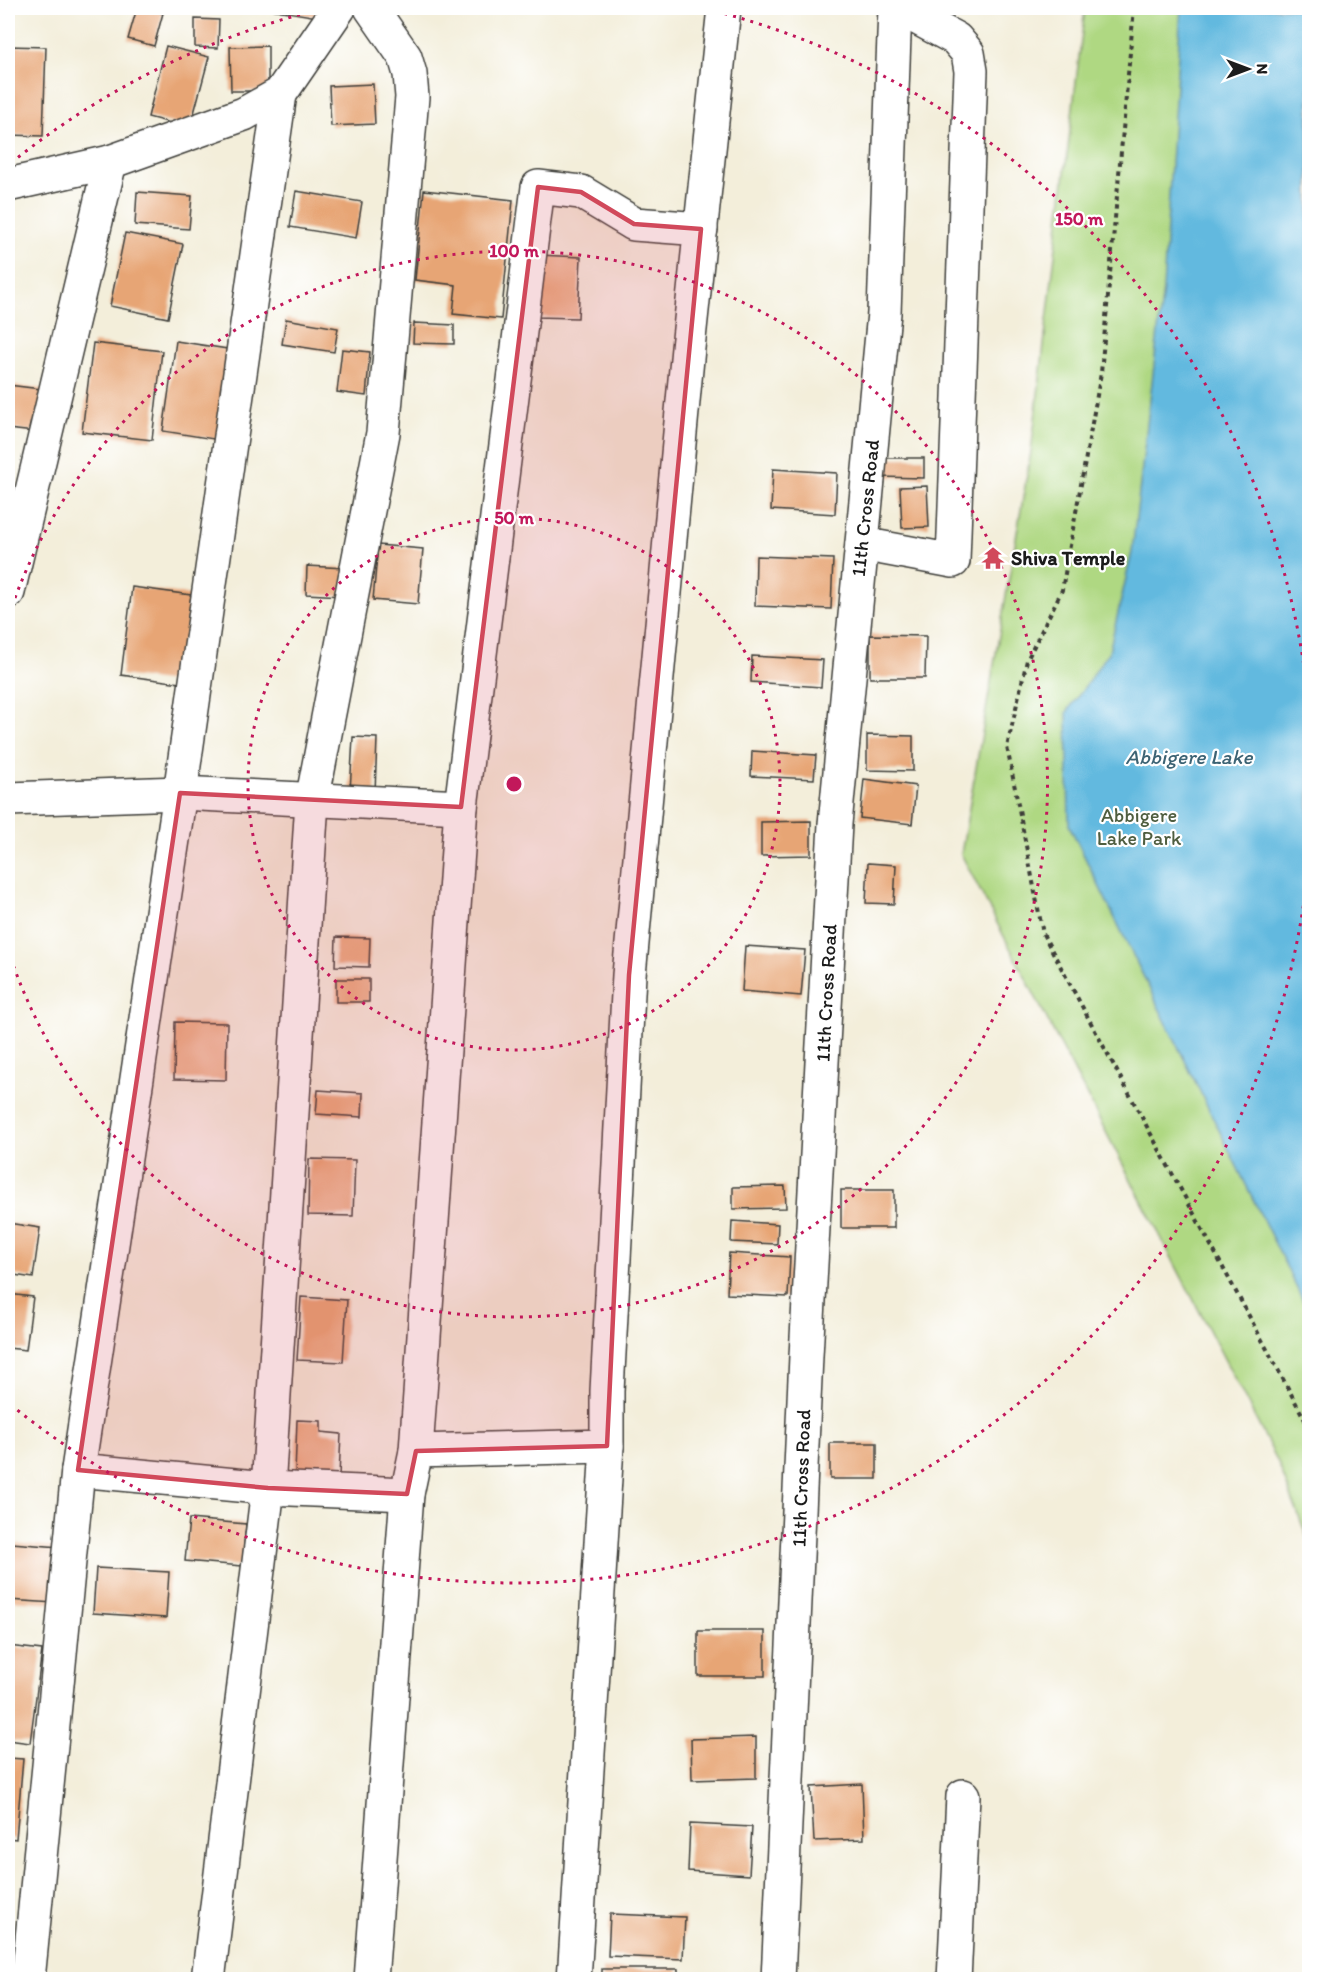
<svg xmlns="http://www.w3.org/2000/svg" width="1317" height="1987" font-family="Itim,sans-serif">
<rect width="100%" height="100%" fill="#fff"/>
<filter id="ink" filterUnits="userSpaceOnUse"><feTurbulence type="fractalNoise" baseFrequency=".0167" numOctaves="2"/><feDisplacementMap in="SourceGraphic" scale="12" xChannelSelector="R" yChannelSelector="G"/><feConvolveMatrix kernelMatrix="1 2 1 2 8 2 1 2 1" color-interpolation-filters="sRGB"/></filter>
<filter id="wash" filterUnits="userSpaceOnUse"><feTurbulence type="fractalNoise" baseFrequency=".008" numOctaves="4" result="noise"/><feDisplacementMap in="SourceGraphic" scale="24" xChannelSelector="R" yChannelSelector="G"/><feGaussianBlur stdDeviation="1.35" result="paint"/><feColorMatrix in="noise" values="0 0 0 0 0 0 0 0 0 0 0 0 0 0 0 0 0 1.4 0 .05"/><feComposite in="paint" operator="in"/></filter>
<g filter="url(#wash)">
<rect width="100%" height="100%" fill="#f3eeda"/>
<!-- green -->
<path fill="#afd882" stroke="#667a4f" stroke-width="1.5" d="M1085 8H1309V1542L1277 1460 961 854 1031 452Z"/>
<!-- water -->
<path fill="#62b9df" stroke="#3f6a7e" stroke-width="1.5" d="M1181 8H1309V1313L1069 825 1067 712 1109 652 1132 552 1163 289Z"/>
<g id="blocks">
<!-- building -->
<g fill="#e7a575">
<path d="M137 8 163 13 154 46 128 39Z"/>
<path d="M264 8H324L323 18Z"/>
<path d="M195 19 219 20 218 48 195 47Z"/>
<path d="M8 46 46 47 43 136 8 135Z"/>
<path d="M166 46 209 57 190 128 148 117Z"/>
<path d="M268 46V91H231L230 47Z"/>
<path d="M373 84 375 124 331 126 329 86Z"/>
<path d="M424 190 513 200 501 319 453 314 456 285 415 280Z"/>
<path d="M296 191 362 202 356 238 290 227Z"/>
<path d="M137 192 192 196 189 229 135 225Z"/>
<path d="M125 233 183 244 168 318 110 306Z"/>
<path d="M538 255 581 257 578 318 535 317Z"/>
<path d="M286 319 338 328 334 352 282 344Z"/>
<path d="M414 323 454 325V344L413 343Z"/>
<path d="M176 341 240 351 226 441 163 431Z"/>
<path d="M93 343 162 351 152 440 82 432Z"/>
<path d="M342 349 370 352 366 396 337 392Z"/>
<path d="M8 385 49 390 43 433 8 429Z"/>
<path d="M879 458H924V478L878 477Z"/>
<path d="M773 469 837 473 835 514 771 510Z"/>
<path d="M927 486 929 527 902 528 900 487Z"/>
<path d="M378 545 423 549 418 604 373 600Z"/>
<path d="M756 556 833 559 831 609 755 606Z"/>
<path d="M307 566 345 568 343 596 306 594Z"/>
<path d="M132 587 191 595 180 683 121 675Z"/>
<path d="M870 635 926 636 925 678H870Z"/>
<path d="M752 656 823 660 821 687 751 682Z"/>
<path d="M867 735 913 736V771L867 770Z"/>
<path d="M353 737 377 738 375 793 350 792Z"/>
<path d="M752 751 816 755 814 779 751 776Z"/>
<path d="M864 779 916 786 912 824 860 818Z"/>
<path d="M811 821V855L761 856V822Z"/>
<path d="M868 863 896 865 894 904 866 903Z"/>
<path d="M336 937 370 938 369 967 335 966Z"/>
<path d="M745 946 805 950 801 996 742 991Z"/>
<rect x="336" y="979" width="33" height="23"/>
<path d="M175 1022 227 1023 226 1080 174 1079Z"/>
<path d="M318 1090 363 1093 362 1117 316 1114Z"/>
<path d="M309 1159 355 1160 353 1216 308 1215Z"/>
<path d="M785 1186 786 1208 733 1209V1187Z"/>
<rect x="841" y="1190" width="53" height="38"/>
<path d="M732 1221 778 1224 777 1244 731 1242Z"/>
<path d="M8 1223 40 1228 33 1278 8 1274Z"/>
<path d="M729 1253 790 1257 788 1297 727 1294Z"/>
<path d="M8 1294 33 1297 26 1350 8 1348Z"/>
<path d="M301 1297 347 1300 343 1362 297 1360Z"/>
<path d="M297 1420 321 1421V1432L341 1434 339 1476 295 1474Z"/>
<rect x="830" y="1443" width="47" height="36"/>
<path d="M189 1519 246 1524 242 1566 185 1561Z"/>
<path d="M12 1543 59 1547 55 1603 8 1600Z"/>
<path d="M96 1568 169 1572 166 1618 93 1613Z"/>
<rect x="698" y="1631" width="67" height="45"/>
<path d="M8 1646 42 1650 30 1743 8 1740Z"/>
<path d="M756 1737V1778L692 1780 691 1739Z"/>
<path d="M8 1758 23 1759 16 1839 8 1838Z"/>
<path d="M862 1784 864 1839 814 1841 811 1787Z"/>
<path d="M690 1824 752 1827 749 1875 688 1871Z"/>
<path d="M610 1914 685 1917 683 1959 608 1956Z"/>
<rect x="602" y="1969" width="76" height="11"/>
</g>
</g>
</g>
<g filter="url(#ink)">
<use href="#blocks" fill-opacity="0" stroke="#3c3c38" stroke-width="1.5"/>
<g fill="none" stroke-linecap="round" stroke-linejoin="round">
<!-- minor casing -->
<g stroke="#3c3c38" stroke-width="36">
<g id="minor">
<path d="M280 94 180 793 78 1470 268 1488 407 1494"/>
<path d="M8 185 110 162 244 114 280 94 339 8"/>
<path d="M862 544 953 561 971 71 968 53 956 39 899 8"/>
<path d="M8 592 110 162"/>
<path d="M8 799 180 793 461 807"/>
<path d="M416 1451 607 1446"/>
<path d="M28 1980 78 1470"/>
<path d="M208 1980 268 1488 312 801 383 433 412 97 410 74 405 57 371 8"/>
<path d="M371 1980 407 1494 416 1451 461 807 538 187 581 192 634 224 701 229"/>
<path d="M574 1980 607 1446V1391L629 975 688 348 724 8"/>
<path d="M778 1980 806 1356 835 824 884 313 895 8"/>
<path d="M954 1980 963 1796"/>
</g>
</g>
<!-- path -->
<path stroke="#3c3c38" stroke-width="4" stroke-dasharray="4.5 4.5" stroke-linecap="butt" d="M1134 8 1101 373 1062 590 1027 660 1007 747 1043 934 1310 1429"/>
<!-- minor -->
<use href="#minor" stroke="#fff" stroke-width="33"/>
</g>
</g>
<!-- marked area -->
<path fill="#d1495b" fill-opacity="0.2" stroke="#d1495b" stroke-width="4.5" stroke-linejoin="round" d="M538 187 581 192 634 224 701 229 629 975 607 1446 416 1451 407 1494 268 1488 78 1470 180 793 461 807Z"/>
<!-- distance rings -->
<g fill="none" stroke="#c2185b" stroke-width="3" stroke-dasharray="3 6">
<circle cx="514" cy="784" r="266"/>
<path d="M9 615A533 533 0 1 1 9 953"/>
<path d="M1309 861A799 799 0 0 1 11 1405M11 163A799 799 0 0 1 321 9M707 9A799 799 0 0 1 1309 707"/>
</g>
<!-- icons -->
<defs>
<g id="temple-bare" transform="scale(1.8)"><path d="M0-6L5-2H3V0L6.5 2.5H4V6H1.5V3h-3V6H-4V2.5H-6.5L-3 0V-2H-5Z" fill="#d1495b" stroke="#fff" stroke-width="2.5" paint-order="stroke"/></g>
</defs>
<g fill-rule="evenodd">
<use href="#temple-bare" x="993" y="558"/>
</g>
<g text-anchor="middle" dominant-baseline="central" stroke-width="4.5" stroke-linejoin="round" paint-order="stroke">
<!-- street labels -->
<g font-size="20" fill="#1c1c1c" stroke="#fff">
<text transform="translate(865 508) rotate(-84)">11th Cross Road</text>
<text transform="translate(826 993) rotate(-87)">11th Cross Road</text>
<text transform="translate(801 1478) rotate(-88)">11th Cross Road</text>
</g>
<!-- poi labels -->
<g font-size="20" font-weight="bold" fill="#1c1c1c" stroke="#fff" text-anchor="start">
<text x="1011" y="558">Shiva Temple</text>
</g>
<!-- park labels -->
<g font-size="20" fill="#4f5e40" stroke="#fff">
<text x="1139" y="815">Abbigere<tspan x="1139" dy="23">Lake Park</tspan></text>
</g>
<!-- water labels -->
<g font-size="21" font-style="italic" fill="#3c6374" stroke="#fff">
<text x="1189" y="756">Abbigere Lake</text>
</g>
</g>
<circle cx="514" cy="784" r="9" fill="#c2185b" stroke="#fff" stroke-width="3"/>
<g font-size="18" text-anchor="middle" font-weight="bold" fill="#c2185b" stroke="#fff" stroke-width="4.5" stroke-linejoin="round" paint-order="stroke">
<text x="1079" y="225">150 m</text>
<text x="514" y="257">100 m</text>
<text x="514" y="524">50 m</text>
</g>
<!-- margin -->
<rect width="1317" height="1987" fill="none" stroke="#fff" stroke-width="30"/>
<!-- north arrow -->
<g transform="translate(1248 69) rotate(90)" stroke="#ffffff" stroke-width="4.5" paint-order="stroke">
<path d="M0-4.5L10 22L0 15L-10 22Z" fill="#1c1c1c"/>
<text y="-9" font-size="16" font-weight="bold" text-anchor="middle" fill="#1c1c1c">N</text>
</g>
</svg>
